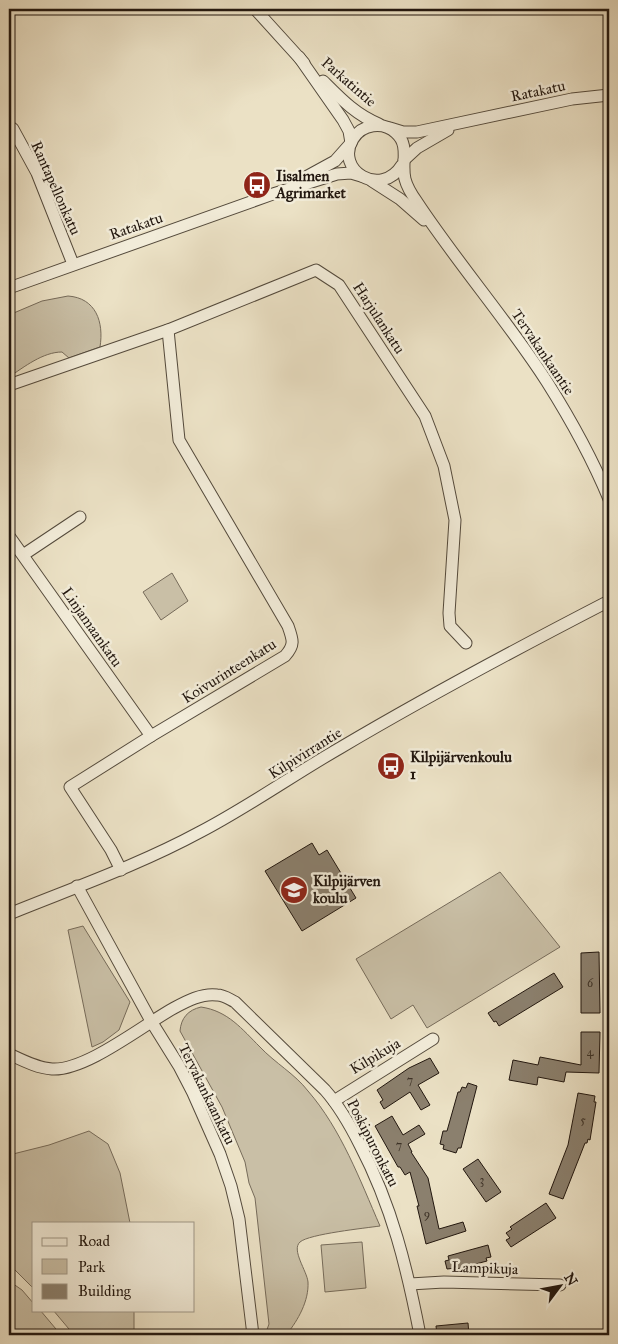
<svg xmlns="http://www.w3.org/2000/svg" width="618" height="1344" font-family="'IM FELL Great Primer',serif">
<rect width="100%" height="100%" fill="#ebe1c5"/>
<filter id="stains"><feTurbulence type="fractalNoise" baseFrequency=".004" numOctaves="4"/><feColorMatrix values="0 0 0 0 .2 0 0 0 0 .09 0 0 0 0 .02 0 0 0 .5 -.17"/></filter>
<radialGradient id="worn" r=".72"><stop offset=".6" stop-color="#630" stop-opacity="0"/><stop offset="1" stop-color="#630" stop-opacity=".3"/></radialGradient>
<!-- green -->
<g fill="#c9bfa6" stroke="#766b5a">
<path d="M68 296C96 298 104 322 100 347L69 358 62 352C43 352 24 367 9 377V315L42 301Z"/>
<path d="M172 573 188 601 161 620 143 592Z"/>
<path d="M500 872 560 947 427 1028 413 1005 391 1019 356 959Z"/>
<path d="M83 926 130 1002 119 1030 103 1042 92 1047 68 930Z"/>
<path d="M201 1007C228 1011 242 1029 260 1047 275 1063 295 1074 308 1091 341 1129 360 1180 380 1226 366 1228 309 1234 300 1242 291 1250 307 1271 308 1282 309 1301 298 1320 287 1334L265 1335 269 1324 255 1198 249 1183 245 1162 222 1107 180 1031C181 1018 188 1010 201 1007Z"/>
<path d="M89 1131 108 1144 120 1173 130 1223H34V1289L9 1264V1155L49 1145Z"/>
<path d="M362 1242 366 1288 325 1292 321 1245Z"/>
<path d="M9 1281 22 1290 34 1304V1310H40L61 1335H9Z"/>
<path d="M53 1310H134V1335H74Z"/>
</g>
<!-- building -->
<g fill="#8b806e" stroke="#22170f">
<path d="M312 843 319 855 327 850 356 898 302 931 265 871Z"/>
<path d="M599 952 600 1013H581V953Z"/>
<path d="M554 973 563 987 499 1026 496 1021 494 1022 488 1013Z"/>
<path d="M581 1032H600L599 1073 566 1072 564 1082 538 1077 537 1085 509 1080 513 1060 538 1065 540 1057 581 1065Z"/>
<path d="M430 1058 439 1073 418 1085 430 1105 421 1110 410 1092 384 1109 380 1102 383 1100 377 1090 409 1068Z"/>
<path d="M468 1083 477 1086 461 1148H458L456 1153 443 1149 444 1145 440 1144 443 1131H447L458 1092H460L462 1087 466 1088Z"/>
<path d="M578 1093 595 1096 594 1102H596L590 1140 588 1139 587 1143H585L563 1199 549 1194 568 1145Z"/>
<path d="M392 1116 403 1135 419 1125 425 1134 408 1144 412 1152H411L428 1178 439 1229 463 1222 466 1231 426 1244 417 1206H419L410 1172 405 1175 400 1167H398L375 1126Z"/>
<path d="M478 1159 501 1192 486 1202 463 1169Z"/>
<path d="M546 1203 556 1218 511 1247 506 1240 510 1238 506 1233 512 1229 510 1227Z"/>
<path d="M488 1245 491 1257 486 1258 487 1261 457 1269 456 1268 447 1269 445 1261 449 1260 448 1256Z"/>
<path d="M468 1323 469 1335H437L436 1326Z"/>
</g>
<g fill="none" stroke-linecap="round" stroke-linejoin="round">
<!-- minor casing -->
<g stroke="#544a3c" stroke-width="13">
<g id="minor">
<path d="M255 9 304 63"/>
<path d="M323 81C340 98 356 115 379 124"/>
<path d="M9 126 13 129 37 173 73 264"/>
<path d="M390 128 403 132H417L572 99 609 95"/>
<path d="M404 160 417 148 448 130"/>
<path d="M402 165C381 199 334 170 353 139 362 124 383 121 396 133 410 145 401 163 405 179 407 187 412 195 417 202 458 264 507 320 547 382 571 420 592 458 609 499"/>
<path d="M372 181 400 199 424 220"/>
<path d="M293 184 335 161 351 143 349 131 343 120 299 57"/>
<path d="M9 288 273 194 337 174 351 173 361 176"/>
<path d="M9 385 168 330 316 270 339 285 425 416 444 466 455 520 449 613 450 626 466 643"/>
<path d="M9 536 151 736"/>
<path d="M23 555 80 517"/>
<path d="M121 870 111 850 70 787 151 736 285 656C295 645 293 640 288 626L179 440 168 330"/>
<path d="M77 886 151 1021 179 1066 193 1093 220 1154 231 1186 239 1219 253 1335"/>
<path d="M9 914C73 888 139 865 200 832 248 807 293 775 340 748 428 696 518 648 609 601"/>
<path d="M9 1054C22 1060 37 1068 52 1069 86 1071 143 1025 174 1008 187 1001 202 993 217 995 224 995 229 999 235 1002L325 1090C340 1107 350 1125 360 1145 392 1206 407 1268 420 1335"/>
<path d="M334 1101 433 1039"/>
<path d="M410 1284 444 1282 560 1285"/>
</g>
</g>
<!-- minor -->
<use href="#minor" stroke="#f2ecd9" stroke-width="11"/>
</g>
<!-- icons -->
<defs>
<g id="bus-disc" transform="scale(1.4375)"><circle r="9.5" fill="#8f2418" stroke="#f2ecd9"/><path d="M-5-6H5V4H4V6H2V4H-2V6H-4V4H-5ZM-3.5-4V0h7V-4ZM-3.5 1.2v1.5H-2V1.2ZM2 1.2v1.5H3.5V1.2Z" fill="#fff"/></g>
<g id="school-disc" transform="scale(1.4375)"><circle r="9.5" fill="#8f2418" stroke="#f2ecd9"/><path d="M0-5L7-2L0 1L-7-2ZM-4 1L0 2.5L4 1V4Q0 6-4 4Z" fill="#fff"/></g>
</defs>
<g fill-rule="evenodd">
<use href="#bus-disc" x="257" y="185"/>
<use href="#bus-disc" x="391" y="766"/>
<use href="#school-disc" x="294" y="890"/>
</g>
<g text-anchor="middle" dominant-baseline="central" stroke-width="5" stroke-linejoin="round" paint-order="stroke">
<!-- number labels -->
<g font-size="12" fill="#3c3127">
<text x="590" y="983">6</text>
<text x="590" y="1052">4</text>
<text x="410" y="1080">7</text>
<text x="583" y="1120">5</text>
<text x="399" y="1145">7</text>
<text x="482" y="1180">3</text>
<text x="427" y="1214">9</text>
</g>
<!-- street labels -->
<g font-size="15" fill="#22170f" stroke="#f2ecd9">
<text transform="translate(349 82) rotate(41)">Parkatintie</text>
<text transform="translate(538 91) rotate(-12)">Ratakatu</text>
<text transform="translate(56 188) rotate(66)">Rantapellonkatu</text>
<text transform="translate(136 226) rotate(-19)">Ratakatu</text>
<text transform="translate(379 318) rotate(57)">Harjulankatu</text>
<text transform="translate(543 352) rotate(56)">Tervakankaantie</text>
<text transform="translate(92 627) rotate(55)">Linjamaankatu</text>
<text transform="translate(229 671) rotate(-32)">Koivurinteenkatu</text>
<text transform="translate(305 753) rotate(-32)">Kilpivirrantie</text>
<text transform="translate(375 1056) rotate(-31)">Kilpikuja</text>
<text transform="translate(207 1094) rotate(64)">Tervakankaankatu</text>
<text transform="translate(373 1143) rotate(63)">Poskipuronkatu</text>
<text transform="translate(485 1268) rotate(2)">Lampikuja</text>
</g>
<!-- poi labels -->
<g font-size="15" font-weight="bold" fill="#22170f" stroke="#f2ecd9" text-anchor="start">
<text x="276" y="176">Iisalmen<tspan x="276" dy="17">Agrimarket</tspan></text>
<text x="410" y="757">Kilpijärvenkoulu<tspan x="410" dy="17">1</tspan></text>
<text x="313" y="881">Kilpijärven<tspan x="313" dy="17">koulu</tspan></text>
</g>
</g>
<!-- margin -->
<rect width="618" height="1344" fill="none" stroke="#ebe1c5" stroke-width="30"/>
<rect x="10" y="10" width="598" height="1324" fill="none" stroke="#22170f" stroke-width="2.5"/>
<rect x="15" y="15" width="588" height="1314" fill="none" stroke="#22170f"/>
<!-- legend -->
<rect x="32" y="1222" width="162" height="90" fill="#f2ecd9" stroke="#9f9788"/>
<rect x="42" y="1238" width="25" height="8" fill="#f2ecd9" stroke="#9f9788"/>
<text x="78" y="1246" font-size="15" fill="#22170f">Road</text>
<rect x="42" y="1259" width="25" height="15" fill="#c9bfa6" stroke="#9f9788"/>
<text x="78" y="1272" font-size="15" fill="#22170f">Park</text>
<rect x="42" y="1284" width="25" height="15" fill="#8b806e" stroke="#9f9788"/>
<text x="78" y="1296" font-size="15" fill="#22170f">Building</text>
<!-- north arrow -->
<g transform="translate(560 1286) rotate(58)" stroke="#f2ecd9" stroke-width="4" paint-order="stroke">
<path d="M0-4L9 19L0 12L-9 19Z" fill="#22170f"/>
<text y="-8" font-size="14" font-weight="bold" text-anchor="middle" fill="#22170f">N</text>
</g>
<rect width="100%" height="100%" filter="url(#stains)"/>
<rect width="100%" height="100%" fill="url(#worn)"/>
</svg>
